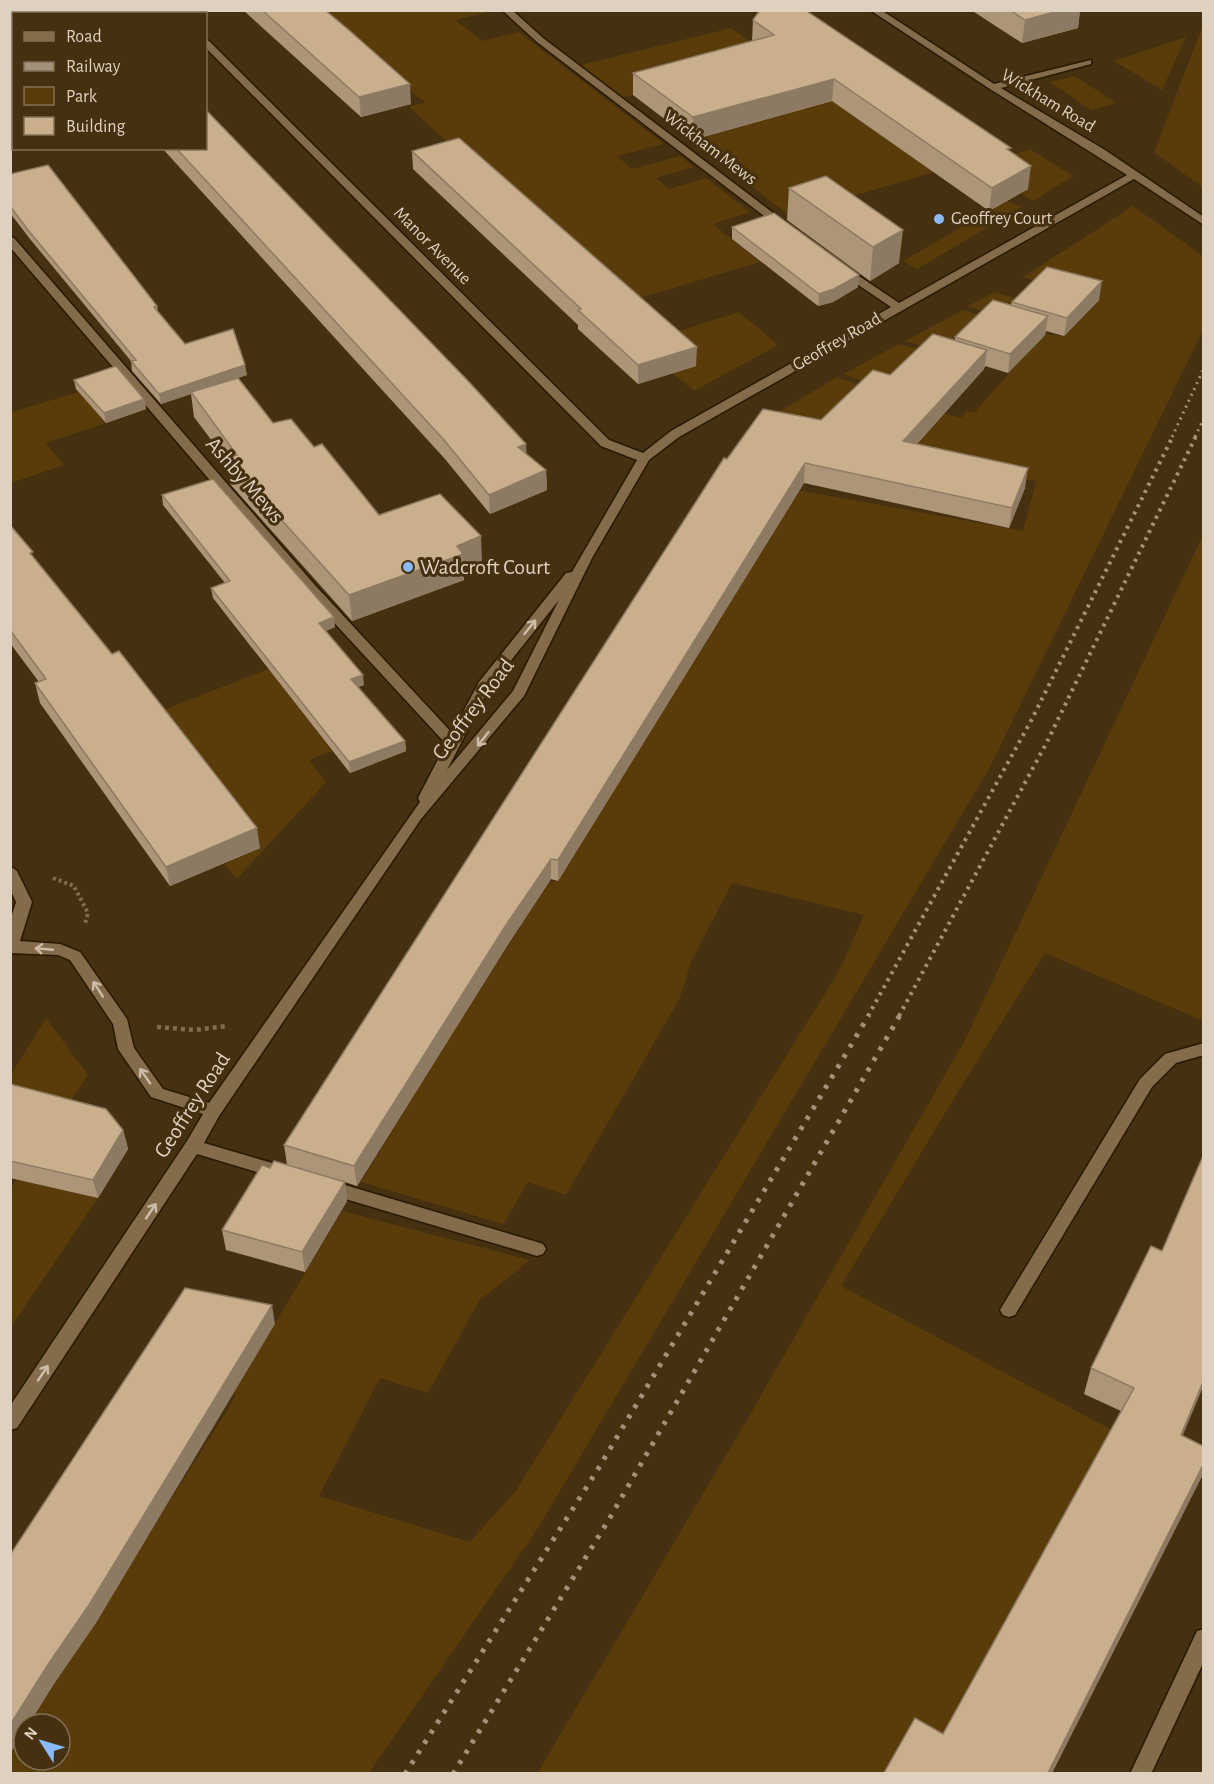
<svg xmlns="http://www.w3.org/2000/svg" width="1214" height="1784" font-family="'Alegreya Sans',sans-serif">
<rect width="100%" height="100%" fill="#45300f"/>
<!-- green -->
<g fill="#593c0a">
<path d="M303 11H492L455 20 482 41 519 32 664 144 617 156 632 169 680 156 694 167 656 178 669 189 706 178 750 212 713 224 760 262 623 303 409 107 425 102Z"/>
<path d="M1203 25 1204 188H1203L1154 152Z"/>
<path d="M731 28 934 172 789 215 691 140 760 121 681 82 621 98 581 65Z"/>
<path d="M1186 37 1162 90 1114 61Z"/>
<path d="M1074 76 1117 103 1091 110 1050 82Z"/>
<path d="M1030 149 1073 176 1033 201 1015 190 997 161Z"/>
<path d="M1007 201 1022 207 917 269 903 261Z"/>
<path d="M1133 206 1203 256V330L990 767 538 1528 369 1773H11L10 1754 24 1732V1760H60V1724H29L233 1401 236 1389 342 1211 530 1260 479 1301 428 1393 380 1378 319 1496 470 1542 515 1492 839 971 864 915 732 883 692 960 679 1000 566 1195 528 1182 503 1224 361 1182 438 1055 549 882 558 881 798 490 1023 531 1036 481 924 463 884 449 925 407 961 418 968 411 974 413 1044 334 1065 336 1045 285 1023 277Z"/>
<path d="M995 292 1027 302 1009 320 968 306Z"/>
<path d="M963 310 990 319 953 356 905 341Z"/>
<path d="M739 312 778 345 694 391 672 373 696 365 663 336Z"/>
<path d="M899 344 931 353 892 392 843 374Z"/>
<path d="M837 377 871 389 825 435 765 420Z"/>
<path d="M79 392 106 423 46 443 64 465 11 483V412Z"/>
<path d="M1203 535V1021L1045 953 959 1090 841 1286 1116 1432 938 1758 892 1773 537 1774 751 1413 965 1040Z"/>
<path d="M291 660 300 709 332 751 309 760 326 782 237 879 224 864 260 848 156 713Z"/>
<path d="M46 1018 88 1075 61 1115 11 1101 10 1076Z"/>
<path d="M20 1174 98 1198 11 1327V1188Z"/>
</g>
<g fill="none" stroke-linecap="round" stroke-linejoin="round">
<!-- minor casing -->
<g stroke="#281901" stroke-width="3">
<g id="minor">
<path d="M170 10H179L181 14H172Z"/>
<path d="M502 10H512L543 38 789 225V229H781L537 42Z"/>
<path d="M870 10H881L994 84 1091 60V64L1001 88 1105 150 1204 217V225L1134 179 679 437 649 460 592 558 524 696 421 819 219 1116 204 1143 286 1167 288 1172 286 1177 280 1179 197 1154 17 1428 10 1430V1406L187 1141 203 1114 151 1097 118 1049 113 1024 70 960 58 955 10 953V921L16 902 10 889V866L17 871 32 902 20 941 60 944 80 952 127 1019 134 1048 163 1089 209 1103 420 802 418 798 446 744 304 590 10 247V237L14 238 314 584 452 733 479 682 566 573 572 572 637 460 601 446 206 48V40L209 41 609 440 643 453 671 431 891 307 839 272V268H847L899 303 1127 175 990 89ZM559 600 513 691 447 770 490 687Z"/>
<path d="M1204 1043V1055L1176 1063 1152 1087 1015 1315 1009 1317 1003 1315 1000 1310 1003 1305 1140 1079 1165 1054Z"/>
<path d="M328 1180 537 1242 543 1244 546 1249 543 1254 537 1256 322 1192 320 1187 322 1182Z"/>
<path d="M1204 1629V1661L1151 1774H1130L1197 1631Z"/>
</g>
</g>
<!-- path-far1 -->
<path stroke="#806e53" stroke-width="4" stroke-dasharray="3 3" stroke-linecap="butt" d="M53 878 74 886 88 913 85 924"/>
<!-- path -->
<path stroke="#806e53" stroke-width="4.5" stroke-dasharray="4 4" stroke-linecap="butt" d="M157 1027 195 1030 227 1026"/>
<!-- minor -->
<use href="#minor" fill="#846c4b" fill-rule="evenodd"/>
<!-- rail-far2 -->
<g stroke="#a2927a" stroke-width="3" stroke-dasharray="2 4.5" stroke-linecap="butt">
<path d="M1172 437 1204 368"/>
<path d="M1195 437 1204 418"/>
</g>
<!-- rail-far1 -->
<g stroke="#a2927a" stroke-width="4" stroke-dasharray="3 5" stroke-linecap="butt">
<path d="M868 1016 1032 719 1173 436"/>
<path d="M899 1016 1047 742 1196 436"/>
</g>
<!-- rail -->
<g stroke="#a2927a" stroke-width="5" stroke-dasharray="4 8" stroke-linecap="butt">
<path d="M405 1774 598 1469 869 1015"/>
<path d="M453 1774 608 1521 900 1015"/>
</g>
</g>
<!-- wall -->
<g fill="#ad9678">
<path d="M41 10H109L112 14H44Z"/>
<path d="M243 10H325L411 104 361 117Z"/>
<path d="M971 10H1080L1078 28 1022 43Z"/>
<path d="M753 20 1010 151 1028 189 989 211 832 101 692 140 633 95V73L752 41Z"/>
<path d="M162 148H206L526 454 546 470 547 490 490 514 445 459Z"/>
<path d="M412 151 696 366 638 384 578 329V325L413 169Z"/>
<path d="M10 174 157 306 158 312 185 344 247 375 224 382 273 423 314 447 379 515 482 562 464 570V580L352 621 230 484 227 461 194 417 191 394 161 404 132 371 131 361 30 239 10 213Z"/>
<path d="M789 188 899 263 870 281 787 220Z"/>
<path d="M732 227 858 287 833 302 818 306 732 239Z"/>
<path d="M1099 300 1064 336 1046 331 1045 335 1008 373 985 366 984 369 917 444 1025 488 1009 528 804 483 558 881 551 879 507 946 357 1186 345 1182 347 1201 305 1272 226 1250 222 1230 270 1168 287 1165 284 1145 727 459 821 420 890 375 955 340V337L1011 305 1012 302Z"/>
<path d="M74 380 144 399 146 409 106 423 76 389Z"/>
<path d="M162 495 335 627 326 631 364 685 358 687 405 741 406 751 350 773 213 598 211 588 225 583 163 505Z"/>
<path d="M10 525 34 558 260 848 170 886 40 703 35 683 39 682 10 643Z"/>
<path d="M10 1084 123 1130 128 1149 98 1198 10 1178Z"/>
<path d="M1151 1246 1183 1436 1202 1476 1052 1773H884L943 1734 1121 1411 1084 1394 1091 1368Z"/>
</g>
<!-- shaded-wall -->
<g fill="#8d7a62">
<path d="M1062 10H1080L1078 28 1022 43 1025 20Z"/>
<path d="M834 79 832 101 692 140 693 117Z"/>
<path d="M410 84 411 104 361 117 359 97Z"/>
<path d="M1031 166 1028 189 989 211 992 188Z"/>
<path d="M903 230 899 263 870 281 873 247Z"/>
<path d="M859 275 858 287 833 302 818 306 819 294Z"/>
<path d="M1102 281 1099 300 1064 336 1067 318Z"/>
<path d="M1048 316 1045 335 1008 373 1010 354Z"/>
<path d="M697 347 696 366 638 384V365Z"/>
<path d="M987 350 984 369 901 461 903 441Z"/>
<path d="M245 365 247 375 161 404 159 394Z"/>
<path d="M144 399 146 409 106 423 104 413Z"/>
<path d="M526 444 527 464 518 447Z"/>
<path d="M805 463 804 483 558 881V860Z"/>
<path d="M1028 468 1025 488 1009 528 1012 508Z"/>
<path d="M546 470 547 490 490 514 489 495Z"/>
<path d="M481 536 482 562 464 570V580L352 621 349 595Z"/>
<path d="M334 617 335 627 320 633 319 623Z"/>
<path d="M363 675 364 685 352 689 351 679Z"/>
<path d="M405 741 406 751 350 773 349 762Z"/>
<path d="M257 828 260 848 170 886 166 867Z"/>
<path d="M551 859V879L507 946 357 1186 354 1166 506 925Z"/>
<path d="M123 1130 128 1149 98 1198 93 1180Z"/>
<path d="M345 1182 347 1201 305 1272 302 1252Z"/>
<path d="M272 1305 275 1324 96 1623 56 1681 29 1724H24V1732L10 1754V1725Z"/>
<path d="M1203 1382V1387L1172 1461 1181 1435Z"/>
<path d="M1203 1465V1471L1202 1476 1052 1773H1048Z"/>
</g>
<!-- building -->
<g fill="#c9af8c" stroke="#8d7a62" stroke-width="1.5">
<path d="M53 10H109L112 14H56Z"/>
<path d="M262 10H325L350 31 410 84 359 97Z"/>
<path d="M760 10H805L1011 148 1007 149 1031 166 992 188 834 79 693 117 633 73 774 35 753 20Z"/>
<path d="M1010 10H1062L1025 20Z"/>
<path d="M206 110 470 383 526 444 518 447 546 470 489 495 444 440 176 148H206Z"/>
<path d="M459 138 697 347 638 365 578 310 581 309 412 151Z"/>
<path d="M48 165 157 306 154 307 185 344 233 329 245 365 159 394 131 361 136 360 28 230 10 206V174Z"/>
<path d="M826 176 903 230 873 247 789 188Z"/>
<path d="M774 213 859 275 834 289 819 294 732 227Z"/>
<path d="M1047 267 1102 281 1067 318 1012 302Z"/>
<path d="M993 300 1048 316 1010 354 955 337Z"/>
<path d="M933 334 987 350 903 441 1028 468 1012 508 805 463 558 860 551 859 506 925 354 1166 284 1145 724 458 727 459 763 409 821 420 873 370 890 375Z"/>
<path d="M116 366 144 399 104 413 74 380Z"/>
<path d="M238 378 273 423 291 419 314 447 322 444 379 515 440 494 481 536 457 546 463 554 349 595 226 458 237 455 191 392Z"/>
<path d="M213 479 334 617 319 623 363 675 351 679 405 741 349 762 211 588 230 581 162 495Z"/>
<path d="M10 525 33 552 30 553 112 654 119 651 257 828 166 867 35 683 46 679 10 630Z"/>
<path d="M10 1084 106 1109 123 1130 93 1180 10 1161Z"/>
<path d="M1203 1156V1382L1181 1435 1203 1446V1465L1048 1773H884L915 1718 943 1734 1134 1388 1091 1368 1151 1246 1162 1251Z"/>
<path d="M274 1161 345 1182 302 1252 222 1230 262 1165 270 1168Z"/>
<path d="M185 1288 272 1305 89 1605 49 1663 10 1725V1555Z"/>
</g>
<!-- one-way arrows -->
<defs><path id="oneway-shaft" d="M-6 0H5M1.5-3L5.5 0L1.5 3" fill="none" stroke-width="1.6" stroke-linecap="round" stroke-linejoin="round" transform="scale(1.5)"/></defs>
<g stroke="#ccbda8">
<use href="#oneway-shaft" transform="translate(530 627) rotate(-51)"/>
<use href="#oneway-shaft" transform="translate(483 739) rotate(128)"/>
<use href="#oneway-shaft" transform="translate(44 949) rotate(-175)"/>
<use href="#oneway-shaft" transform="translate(98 989) rotate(-123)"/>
<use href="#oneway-shaft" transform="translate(145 1076) rotate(-125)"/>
<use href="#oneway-shaft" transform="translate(151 1211) rotate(-56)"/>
<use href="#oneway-shaft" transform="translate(43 1373) rotate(-56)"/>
</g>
<!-- markers -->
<g fill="#88bafc" stroke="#45300f" stroke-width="2">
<circle cx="939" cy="219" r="6"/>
<circle cx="408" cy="567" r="6"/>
</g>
<g text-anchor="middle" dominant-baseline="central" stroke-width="6" stroke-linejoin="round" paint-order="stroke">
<!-- far-street labels -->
<g font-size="18" fill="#ded1bf" stroke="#45300f">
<text transform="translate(1048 101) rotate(31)">Wickham Road</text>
<text transform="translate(710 148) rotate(37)">Wickham Mews</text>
<text transform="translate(432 246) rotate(45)">Manor Avenue</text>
<text transform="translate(837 342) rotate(-30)">Geoffrey Road</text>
</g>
<!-- far-poi labels -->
<g font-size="18" fill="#ded1bf" stroke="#45300f" text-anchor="start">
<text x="951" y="219">Geoffrey Court</text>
</g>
<!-- street labels -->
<g font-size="22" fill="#ded1bf" stroke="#45300f">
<text transform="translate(245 480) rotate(49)">Ashby Mews</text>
<text transform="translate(473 709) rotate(-53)">Geoffrey Road</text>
<text transform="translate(192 1105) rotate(-57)">Geoffrey Road</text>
</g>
<!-- poi labels -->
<g font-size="22" fill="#ded1bf" stroke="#45300f" text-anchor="start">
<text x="420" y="567">Wadcroft Court</text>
</g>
</g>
<!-- border -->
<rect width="1214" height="1784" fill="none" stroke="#ded1bf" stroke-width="24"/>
<!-- legend -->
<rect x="12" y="12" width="195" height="138" fill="#45300f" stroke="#827055" stroke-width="1.5"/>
<rect x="24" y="32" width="30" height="9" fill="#846c4b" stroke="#827055" stroke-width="1.5"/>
<text x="66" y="42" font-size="18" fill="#ded1bf">Road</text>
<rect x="24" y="62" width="30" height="9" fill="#a2927a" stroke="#827055" stroke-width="1.5"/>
<text x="66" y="72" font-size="18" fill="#ded1bf">Railway</text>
<rect x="24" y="87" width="30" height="18" fill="#593c0a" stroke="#827055" stroke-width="1.5"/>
<text x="66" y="102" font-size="18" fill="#ded1bf">Park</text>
<rect x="24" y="117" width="30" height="18" fill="#c9af8c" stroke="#827055" stroke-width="1.5"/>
<text x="66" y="132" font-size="18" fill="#ded1bf">Building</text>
<!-- north arrow -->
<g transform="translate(42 1742) rotate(307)"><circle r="28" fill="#45300f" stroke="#827055" stroke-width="1.5"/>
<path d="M0-4.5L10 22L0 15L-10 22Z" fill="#88bafc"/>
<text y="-9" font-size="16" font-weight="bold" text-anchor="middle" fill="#ded1bf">N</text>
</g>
</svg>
